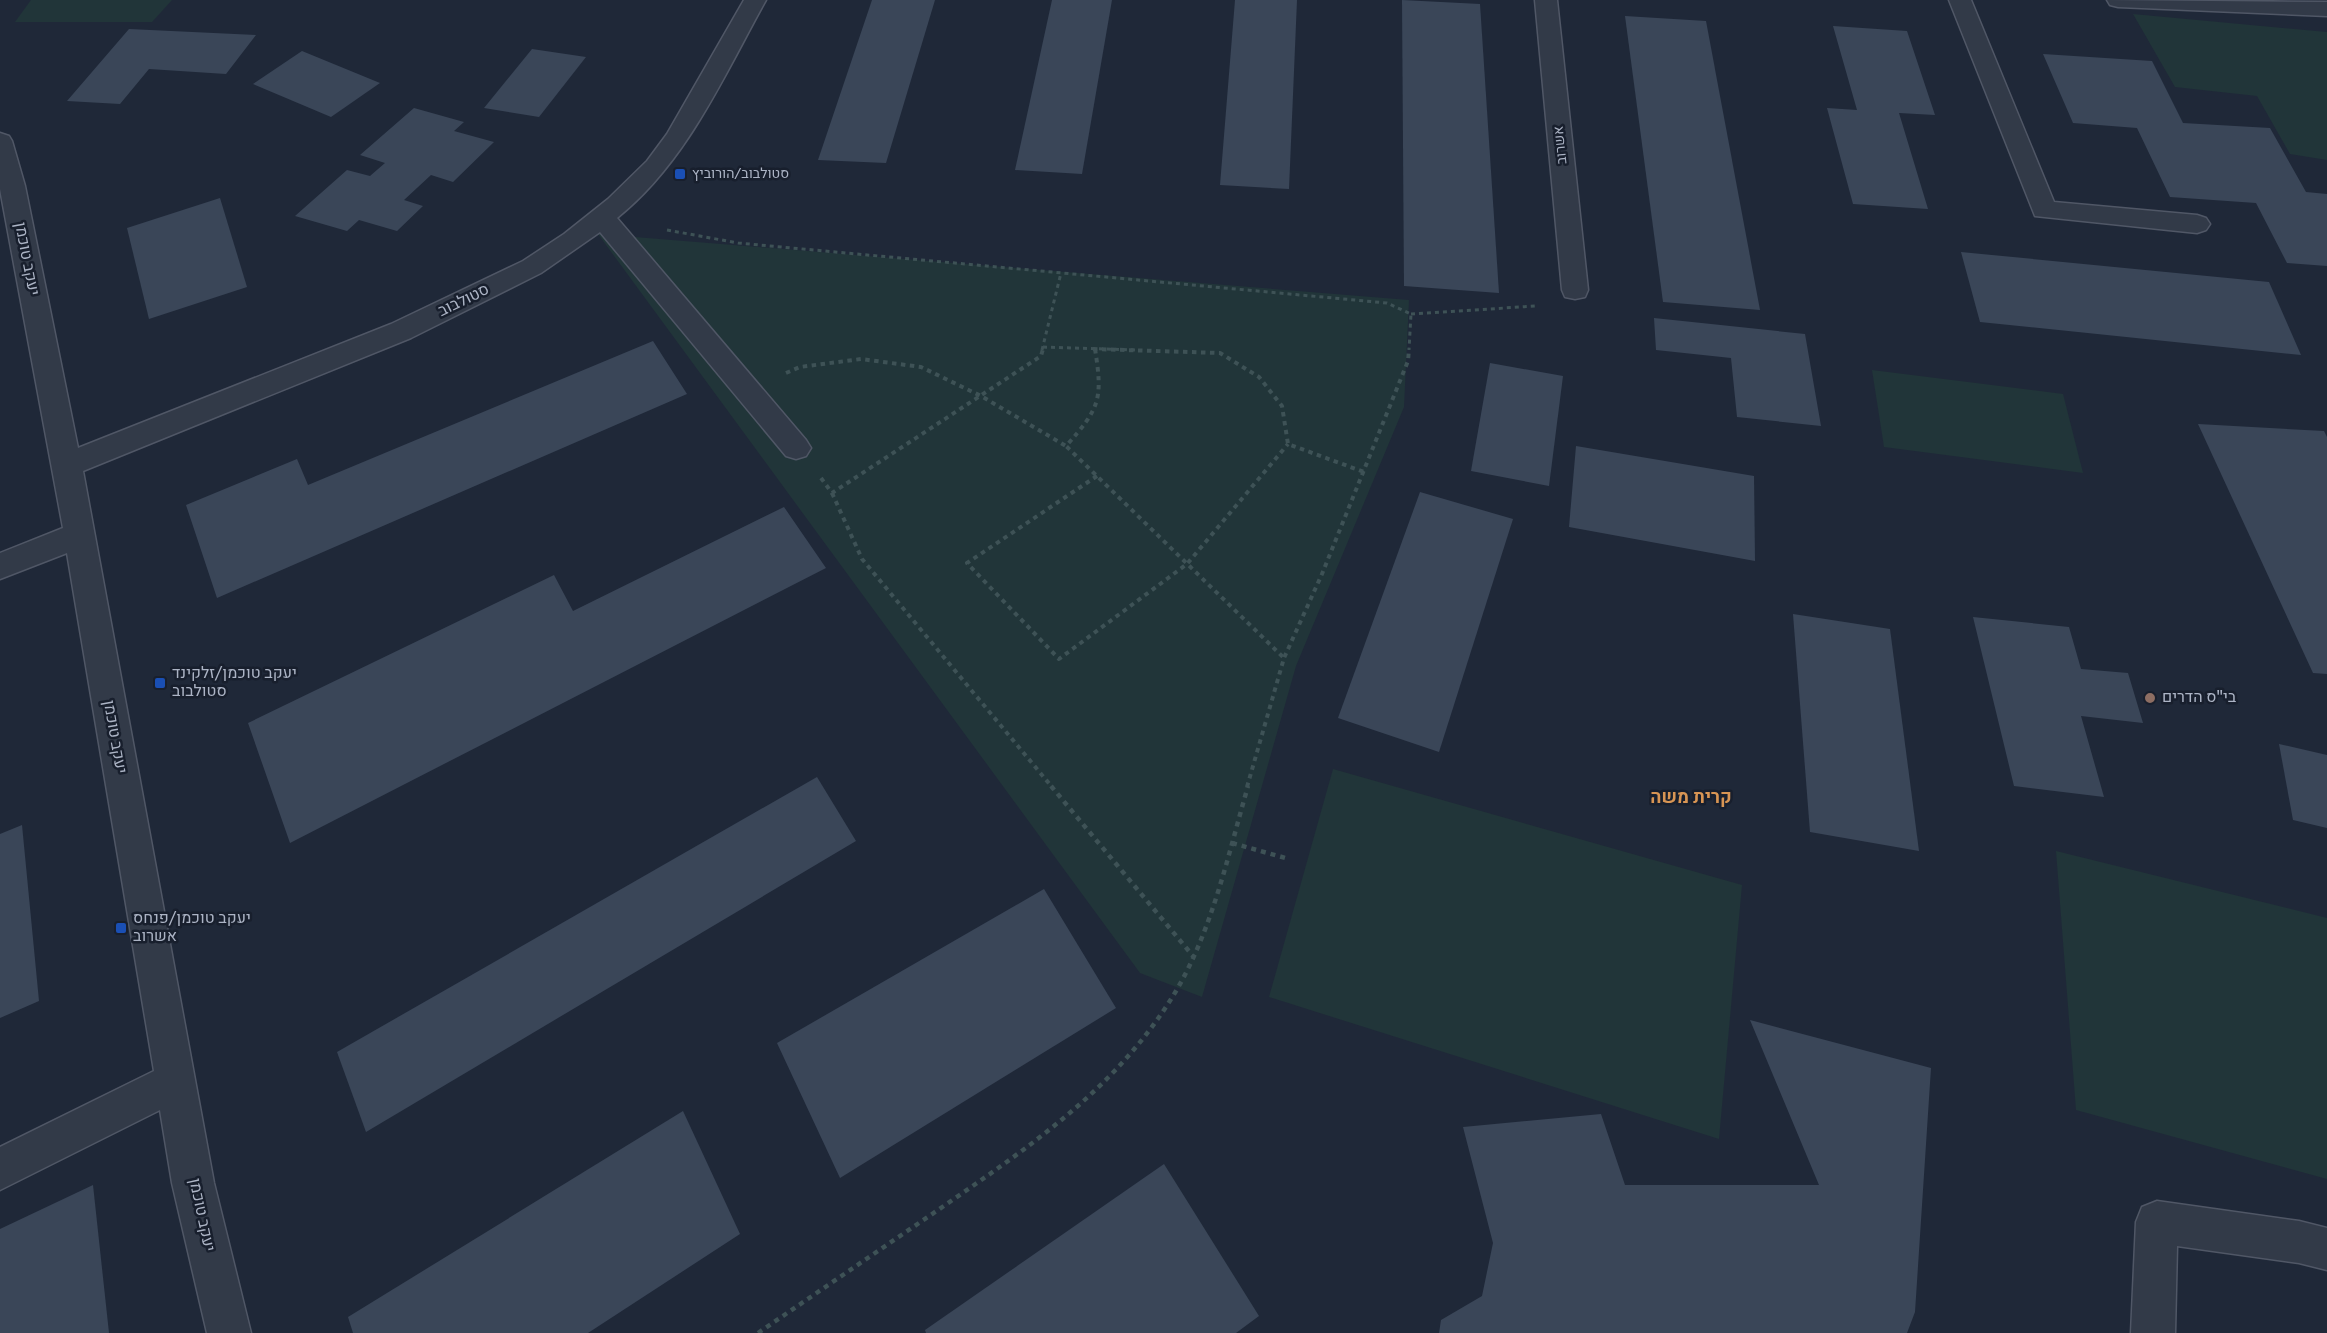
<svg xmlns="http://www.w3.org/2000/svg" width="2327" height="1333" font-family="Overpass,Heebo,sans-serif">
<rect width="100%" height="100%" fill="#1f2838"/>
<!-- green -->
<g fill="#213539">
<path d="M31 0H172L152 22H15Z"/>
<path d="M2133 14 2327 32V160L2290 154 2257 96 2175 87Z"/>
<path d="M598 234 1409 300 1404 407 1296 666 1202 997 1140 973Z"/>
<path d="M1872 370 2063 394 2083 473 1884 447Z"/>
<path d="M1333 769 1742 885 1719 1139 1269 997Z"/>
<path d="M2056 851 2327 918V1179L2076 1110Z"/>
</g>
<!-- building -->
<g fill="#3a4658">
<path d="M872 0H935L886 163 818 160Z"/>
<path d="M1052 0H1112L1082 174 1015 170Z"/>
<path d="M1235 0H1297L1289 189 1220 185Z"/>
<path d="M1402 0 1480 4 1499 293 1404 286Z"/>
<path d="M1625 16 1706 21 1760 310 1663 302Z"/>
<path d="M1833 26 1907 31 1935 115 1899 113 1928 209 1853 204 1827 108 1857 110Z"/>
<path d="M129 29 256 35 226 74 149 69 120 104 67 101Z"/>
<path d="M532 49 586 57 539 117 484 108Z"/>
<path d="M302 51 380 83 331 117 253 84Z"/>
<path d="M2043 54 2152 61 2183 123 2270 128 2306 192 2327 194V266L2287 263 2256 203 2170 197 2137 128 2073 123Z"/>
<path d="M414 108 464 122 454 131 494 142 453 182 431 175 404 200 423 206 397 231 359 220 347 231 295 216 347 170 370 176 385 163 360 155Z"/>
<path d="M220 198 247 287 149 319 127 228Z"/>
<path d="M1961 252 2269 282 2301 355 1980 322Z"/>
<path d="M1654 318 1805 334 1821 426 1737 417 1731 358 1656 350Z"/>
<path d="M653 341 687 394 217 598 186 505 297 459 308 485Z"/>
<path d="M1490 363 1563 376 1549 486 1471 471Z"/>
<path d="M2198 424 2324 431 2327 437V674L2313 673Z"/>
<path d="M1576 446 1754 476 1755 561 1569 527Z"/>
<path d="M1420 492 1513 519 1439 752 1338 718Z"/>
<path d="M784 507 826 568 290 843 248 723 554 575 573 611Z"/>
<path d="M1793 614 1890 629 1919 851 1810 832Z"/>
<path d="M1973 617 2069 627 2081 669 2128 673 2143 723 2081 716 2104 797 2014 786Z"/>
<path d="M2279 744 2327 755V828L2293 820Z"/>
<path d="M817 777 856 841 366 1132 337 1052Z"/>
<path d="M22 825 39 1001 0 1018V834Z"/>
<path d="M1044 889 1116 1008 840 1178 777 1043Z"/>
<path d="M1750 1020 1931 1068 1915 1312 1907 1333H1439L1441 1320 1482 1296 1493 1243 1463 1127 1601 1114 1625 1185H1819Z"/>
<path d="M683 1111 740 1234 588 1333H353L348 1317Z"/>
<path d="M1164 1164 1259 1316 1236 1333H926L925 1330Z"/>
<path d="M93 1185 109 1333H0V1229Z"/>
</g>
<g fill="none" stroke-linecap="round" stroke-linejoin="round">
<!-- minor casing -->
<g stroke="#505766" stroke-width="3">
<g id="minor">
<path d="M744 0H766C723 77 687 162 617 218L806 440 811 448 806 456 796 459 786 456 600 232 541 273 411 338 83 471 214 1183 251 1333H207L172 1183 160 1110 0 1190V1147L154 1071 67 553 0 579V553L63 528 0 189V133L9 136 12 141 25 186 78 448 391 324 523 261 564 234 608 199 647 161 667 134Z"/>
<path d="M1535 0H1557L1588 290 1585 297 1575 299 1565 297 1562 290Z"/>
<path d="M1949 0H1971L2054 202 2197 215 2206 218 2210 224 2206 230 2197 233 2035 216Z"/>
<path d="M2107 0 2327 2V16L2118 7 2110 5Z"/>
<path d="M2157 1201 2299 1221 2327 1228V1270L2299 1263 2177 1246 2175 1333H2131L2136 1222 2142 1207Z"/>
</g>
</g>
<!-- path-far2 -->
<g stroke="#3e5256" stroke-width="3" stroke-dasharray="4 4" stroke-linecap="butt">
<path d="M667 230 738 243 1387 303 1411 314 1409 350"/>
<path d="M1411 314 1536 306"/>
<path d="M1043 347 1137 350"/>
<path d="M1042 350 1061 273"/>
</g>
<!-- path-far1 -->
<g stroke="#3e5256" stroke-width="4" stroke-dasharray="4.5 4.5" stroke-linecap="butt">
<path d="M1093 349 1220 353 1259 377 1282 406 1288 444 1364 472"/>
<path d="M1095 349C1103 399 1100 408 1066 446L1284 658"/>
<path d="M786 373 800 367 861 359 921 367 981 396 1066 446"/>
<path d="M1097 476 967 563 1059 659 1187 564 1288 444"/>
<path d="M821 478 832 493 1041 356 1043 349"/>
<path d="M832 493 862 559 1052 787"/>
<path d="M1247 787 1284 658 1322 574 1408 361 1409 349"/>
</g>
<!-- path -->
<g stroke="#3e5256" stroke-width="4.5" stroke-dasharray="5 5" stroke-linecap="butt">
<path d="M1051 786 1193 956"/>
<path d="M1232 843 1289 859"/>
<path d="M758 1333C818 1292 878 1251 938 1210 1029 1147 1118 1088 1176 991 1213 928 1228 855 1248 786"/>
</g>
<!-- minor -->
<use href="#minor" fill="#323a48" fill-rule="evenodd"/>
</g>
<!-- markers -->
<g fill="#1a4fb4" stroke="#181f2d" stroke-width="2">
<rect x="674" y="168" width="12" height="12" rx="3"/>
<rect x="154" y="677" width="12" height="12" rx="3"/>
<rect x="115" y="922" width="12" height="12" rx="3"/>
</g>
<circle fill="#8d6e63" stroke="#181f2d" stroke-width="2" cx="2150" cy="698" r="6"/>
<g text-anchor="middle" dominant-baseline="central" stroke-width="5" stroke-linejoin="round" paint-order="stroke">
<!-- far-street labels -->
<g font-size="14" fill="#acb4c5" stroke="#181f2d">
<text transform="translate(1561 145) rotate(-96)">אשרוב</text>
</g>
<!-- far-poi labels -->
<g font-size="14" fill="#acb4c5" stroke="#181f2d" text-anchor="start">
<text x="692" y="174">סטולבוב/הורוביץ</text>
</g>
<!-- street labels -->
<g font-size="16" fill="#acb4c5" stroke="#181f2d">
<text transform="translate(26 259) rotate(79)">יעקב טוכמן</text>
<text transform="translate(464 301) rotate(-26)">סטולבוב</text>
<text transform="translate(114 737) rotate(80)">יעקב טוכמן</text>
<text transform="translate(201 1215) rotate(78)">יעקב טוכמן</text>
</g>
<!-- poi labels -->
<g font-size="16" fill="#acb4c5" stroke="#181f2d" text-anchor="start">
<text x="172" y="674">יעקב טוכמן/זלקינד<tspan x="172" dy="18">סטולבוב</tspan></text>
<text x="2162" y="698">בי"ס הדרים</text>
<text x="133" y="919">יעקב טוכמן/פנחס<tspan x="133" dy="18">אשרוב</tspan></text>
</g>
<!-- neighbourhood labels -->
<g font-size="18" font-weight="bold" fill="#d89554" stroke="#181f2d">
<text x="1691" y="798">קרית משה</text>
</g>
</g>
</svg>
